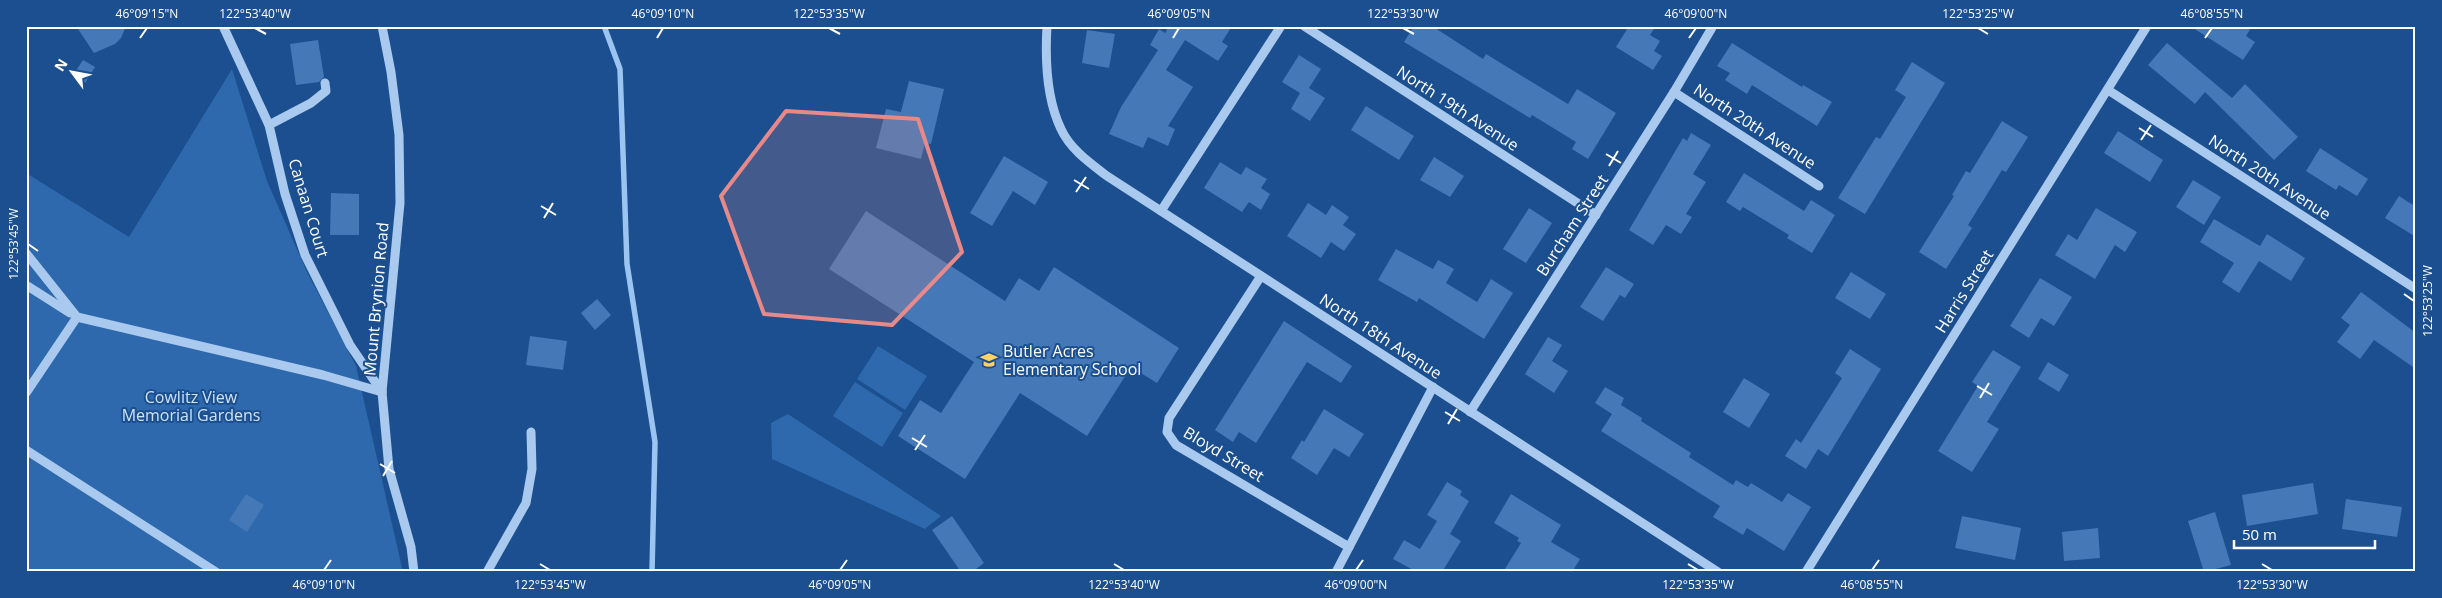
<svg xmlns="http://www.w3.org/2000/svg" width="2442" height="598" font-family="'Open Sans',sans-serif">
<rect width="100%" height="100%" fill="#1b4f8f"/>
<!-- green -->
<g fill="#2e69ad">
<path d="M232 69 267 181 307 272 356 366 403 572H26V173L129 237Z"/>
<path d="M878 346 927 376 905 410 857 379Z"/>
<path d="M855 382 903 413 882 447 833 416Z"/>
<path d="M788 414 941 516 925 529 772 459 771 423Z"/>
</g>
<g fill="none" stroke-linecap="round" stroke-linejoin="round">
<!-- stream -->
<path stroke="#9cc4f0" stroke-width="5.5" d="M604 26 620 69 627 264 655 442 652 572"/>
</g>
<!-- building -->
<g fill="#4478b7">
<path d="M76 26H126L121 38 115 44 94 53Z"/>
<path d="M1162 26H1232L1222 42 1228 46 1218 61 1185 40 1166 70 1193 87 1168 126 1175 129 1168 146 1148 137 1143 148 1109 134 1121 107 1158 50 1150 45 1159 29 1165 33 1167 30Z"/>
<path d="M1414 26H1432L1483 59 1486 54 1568 104 1577 89 1616 113 1588 159 1572 149 1576 142 1532 115 1530 118 1404 42Z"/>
<path d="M1629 26H1656L1650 35 1660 41 1654 51 1662 56 1653 70 1616 47Z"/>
<path d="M2190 26H2252L2246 36 2255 42 2243 60Z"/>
<path d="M1087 30 1115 34 1109 68 1082 63Z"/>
<path d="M318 40 324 77 319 82 296 85 290 44Z"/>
<path d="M1732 43 1802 87 1803 85 1832 102 1817 126 1752 85 1747 94 1725 80 1730 73 1717 66Z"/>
<path d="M2167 43 2232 98 2245 84 2298 137 2274 160 2205 92 2195 104 2148 65Z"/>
<path d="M1299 55 1321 69 1309 88 1325 98 1310 121 1291 109 1300 93 1282 82Z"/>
<path d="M83 60 95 67 85 83 73 75Z"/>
<path d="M1912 62 1945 83 1865 214 1838 198 1876 137 1880 139 1906 97 1895 90Z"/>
<path d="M909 81 944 89 931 144 925 143 921 159 876 148 886 109 901 112Z"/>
<path d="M1366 106 1414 136 1399 160 1351 130Z"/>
<path d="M2002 121 2028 137 2006 172 2002 170 1968 225 1972 228 1946 269 1919 252 1954 196 1952 195 1966 171 1970 173Z"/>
<path d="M2118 131 2163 160 2150 182 2104 153Z"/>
<path d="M1691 133 1711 145 1693 174 1706 182 1686 214 1692 217 1681 234 1666 225 1653 245 1629 230 1683 138 1687 141Z"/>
<path d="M2320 148 2368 179 2357 196 2339 185 2336 190 2306 171Z"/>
<path d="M1004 156 1048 182 1035 205 1013 191 992 226 970 213Z"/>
<path d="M1434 157 1464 176 1450 197 1420 180Z"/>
<path d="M1220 162 1241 175 1246 167 1267 179 1261 188 1270 194 1261 210 1249 202 1242 212 1204 188Z"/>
<path d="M1744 173 1804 211 1811 200 1835 215 1812 253 1787 238 1789 235 1743 207 1740 211 1726 202Z"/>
<path d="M2193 180 2221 197 2204 225 2176 207Z"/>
<path d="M331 193 359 194V235H330Z"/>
<path d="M2399 196 2416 207V237L2385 218Z"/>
<path d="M1308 203 1326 215 1332 205 1349 217 1343 225 1356 234 1344 251 1331 242 1321 258 1287 236Z"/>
<path d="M1529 208 1552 223 1526 263 1503 249Z"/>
<path d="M2096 208 2137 232 2125 252 2115 245 2095 279 2055 255 2068 234 2077 240Z"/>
<path d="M866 211 1005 301 1019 278 1039 291 1054 267 1179 348 1157 383 1131 367 1087 436 1020 393 965 479 898 436 920 400 941 413 974 362 829 269Z"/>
<path d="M2214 219 2260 246 2267 234 2305 258 2291 281 2259 261 2239 293 2222 282 2234 263 2200 242Z"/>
<path d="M1396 249 1433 269 1438 260 1454 269 1446 283 1477 302 1491 279 1513 293 1484 339 1419 298 1417 302 1378 280Z"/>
<path d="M1606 267 1634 284 1625 298 1620 295 1603 321 1580 307Z"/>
<path d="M1851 272 1886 294 1870 319 1835 298Z"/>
<path d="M2040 278 2072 297 2054 326 2041 318 2029 338 2010 326Z"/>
<path d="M2361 292 2416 333V369L2374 340 2360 359 2337 342 2350 325 2341 318Z"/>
<path d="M597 299 611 315 595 330 581 313Z"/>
<path d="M1284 321 1352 366 1341 383 1307 362 1256 443 1239 432 1233 442 1215 430Z"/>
<path d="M530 336 567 341 563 370 526 365Z"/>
<path d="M1548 337 1562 345 1552 361 1568 371 1554 393 1525 374Z"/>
<path d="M1850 349 1881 369 1828 456 1818 449 1806 469 1785 456 1796 439 1801 443 1842 378 1835 373Z"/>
<path d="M1993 350 2021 367 1987 422 1999 429 1972 472 1938 451 1978 386 1972 382Z"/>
<path d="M2048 362 2069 375 2059 392 2038 379Z"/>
<path d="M1744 378 1770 394 1749 428 1723 412Z"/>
<path d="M1605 387 1624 398 1621 405 1642 418 1641 421 1691 453 1689 457 1733 485 1736 480 1748 487 1751 483 1782 502 1788 493 1811 507 1784 551 1747 528 1743 535 1713 517 1720 506 1601 431 1612 414 1595 403Z"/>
<path d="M1324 409 1364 434 1349 457 1334 448 1317 475 1291 458 1302 440 1304 442Z"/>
<path d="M1447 482 1462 491 1460 495 1469 501 1450 534 1461 541 1442 572H1417L1393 559 1404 540 1420 549 1437 521 1427 515Z"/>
<path d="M2313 483 2318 514 2247 526 2242 495Z"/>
<path d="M246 494 264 505 247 532 229 520Z"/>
<path d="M1511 494 1561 525 1551 542 1580 559 1572 572H1503L1521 543 1517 541 1519 538 1494 523Z"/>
<path d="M2346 499 2402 507 2397 537 2342 529Z"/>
<path d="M2215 512 2231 565 2204 572 2188 521Z"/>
<path d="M952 516 984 563 972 572H961L932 530Z"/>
<path d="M1962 516 2021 528 2015 560 1955 548Z"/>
<path d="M2098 528 2100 558 2064 561 2062 532Z"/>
</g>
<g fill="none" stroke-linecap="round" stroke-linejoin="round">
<!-- minor -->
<g stroke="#a9c9ee" stroke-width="9">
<path d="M223 26 269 125 285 194 305 255 350 345 382 392"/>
<path d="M382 26 391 72 399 135 400 203 382 392 389 469 411 547 414 572"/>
<path d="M1047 26C1045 60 1046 98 1061 129 1070 149 1090 163 1107 176L1718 572"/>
<path d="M1304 26 1596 215"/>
<path d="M2108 90 2416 289"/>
<path d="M1674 92 1819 186"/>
<path d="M269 125 311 103 326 91 325 83"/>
<path d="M1161 211 1281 26"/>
<path d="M26 253 77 317"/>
<path d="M1261 276 1169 418 1167 432 1176 445 1349 547"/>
<path d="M26 285 70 313"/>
<path d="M26 393 77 317 323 375 382 392"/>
<path d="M1470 412 1674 92 1713 26"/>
<path d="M26 450 216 572"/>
<path d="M487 572 526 503 532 469 531 432"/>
<path d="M1336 572 1433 387"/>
<path d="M1806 572 2147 26"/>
</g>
</g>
<!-- marked area -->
<path fill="#e88989" fill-opacity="0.2" stroke="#e88989" stroke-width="4" stroke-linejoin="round" d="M786 111 918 119 962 252 892 325 764 314 721 196Z"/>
<!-- ticks -->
<path fill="none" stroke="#fff" stroke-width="2" d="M255 28 266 34M829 28 840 34M1403 28 1414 34M1978 28 1988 34M140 38 147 28M657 38 663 28M1173 38 1179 28M1689 38 1696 28M2205 38 2212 28M2139 128 2153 137M2141 140 2151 125M1606 154 1621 163M1609 166 1618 151M1074 180 1089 189M1076 192 1086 177M541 206 556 215M544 218 553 203M28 244 38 251M2404 294 2414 301M1977 386 1992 395M1980 398 1989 383M1445 412 1460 421M1448 424 1457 409M912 438 927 447M915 450 925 435M380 464 395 473M383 476 392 461M540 564 550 570M1114 564 1124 570M1688 564 1698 570M2262 564 2272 570M324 570 331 560M840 570 847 560M1356 570 1363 560M1872 570 1879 560"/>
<!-- icons -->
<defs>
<g id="school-bare" transform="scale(1.35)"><path d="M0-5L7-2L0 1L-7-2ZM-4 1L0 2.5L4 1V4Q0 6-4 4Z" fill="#ffd166" stroke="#1b4f8f" stroke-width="2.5" paint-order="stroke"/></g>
</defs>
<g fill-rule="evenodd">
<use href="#school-bare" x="989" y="360"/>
</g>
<g text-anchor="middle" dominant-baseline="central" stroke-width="4" stroke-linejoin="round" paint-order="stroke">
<!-- street labels -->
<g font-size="16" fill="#fff" stroke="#1b4f8f">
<text transform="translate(1458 108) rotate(33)">North 19th Avenue</text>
<text transform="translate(1755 126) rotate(33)">North 20th Avenue</text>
<text transform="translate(2270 177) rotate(33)">North 20th Avenue</text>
<text transform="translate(309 208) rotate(73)">Canaan Court</text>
<text transform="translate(1572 225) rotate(-57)">Burcham Street</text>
<text transform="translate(1964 291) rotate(-58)">Harris Street</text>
<text transform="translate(376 299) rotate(-85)">Mount Brynion Road</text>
<text transform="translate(1381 336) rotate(33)">North 18th Avenue</text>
<text transform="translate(1224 454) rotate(31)">Bloyd Street</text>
</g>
<!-- poi labels -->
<g font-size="16" fill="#fff" stroke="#1b4f8f" text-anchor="start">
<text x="1003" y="351">Butler Acres<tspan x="1003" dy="18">Elementary School</tspan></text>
</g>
<!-- park labels -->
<g font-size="16" fill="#cfe3fa" stroke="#1b4f8f">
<text x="191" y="397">Cowlitz View<tspan x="191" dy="18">Memorial Gardens</tspan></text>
</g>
</g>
<!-- border -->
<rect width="2442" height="598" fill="none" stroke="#1b4f8f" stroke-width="55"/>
<!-- north arrow -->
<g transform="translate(72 72) rotate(302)" stroke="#1b4f8f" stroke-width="4" paint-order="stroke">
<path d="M0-4L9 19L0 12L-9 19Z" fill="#ffffff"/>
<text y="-8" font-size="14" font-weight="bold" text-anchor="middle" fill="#ffffff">N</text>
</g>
<!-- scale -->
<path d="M2234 540v8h141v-8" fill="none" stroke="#ffffff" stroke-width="2.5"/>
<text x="2242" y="540" font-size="15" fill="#ffffff" stroke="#1b4f8f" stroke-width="4" paint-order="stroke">50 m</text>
<rect x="28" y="28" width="2386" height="542" fill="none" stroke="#fff" stroke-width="2"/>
<g font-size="12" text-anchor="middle" fill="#fff">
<text x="147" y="18">46°09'15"N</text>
<text x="255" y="18">122°53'40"W</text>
<text x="663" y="18">46°09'10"N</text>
<text x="829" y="18">122°53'35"W</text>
<text x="1179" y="18">46°09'05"N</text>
<text x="1403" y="18">122°53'30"W</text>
<text x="1696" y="18">46°09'00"N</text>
<text x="1978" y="18">122°53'25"W</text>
<text x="2212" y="18">46°08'55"N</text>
<text transform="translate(14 244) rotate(-90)" y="4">122°53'45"W</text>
<text transform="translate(2428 301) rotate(-90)" y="4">122°53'25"W</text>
<text x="324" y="589">46°09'10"N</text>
<text x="550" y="589">122°53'45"W</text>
<text x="840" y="589">46°09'05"N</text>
<text x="1124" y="589">122°53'40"W</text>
<text x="1356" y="589">46°09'00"N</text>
<text x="1698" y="589">122°53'35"W</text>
<text x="1872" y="589">46°08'55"N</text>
<text x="2272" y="589">122°53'30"W</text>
</g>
</svg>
